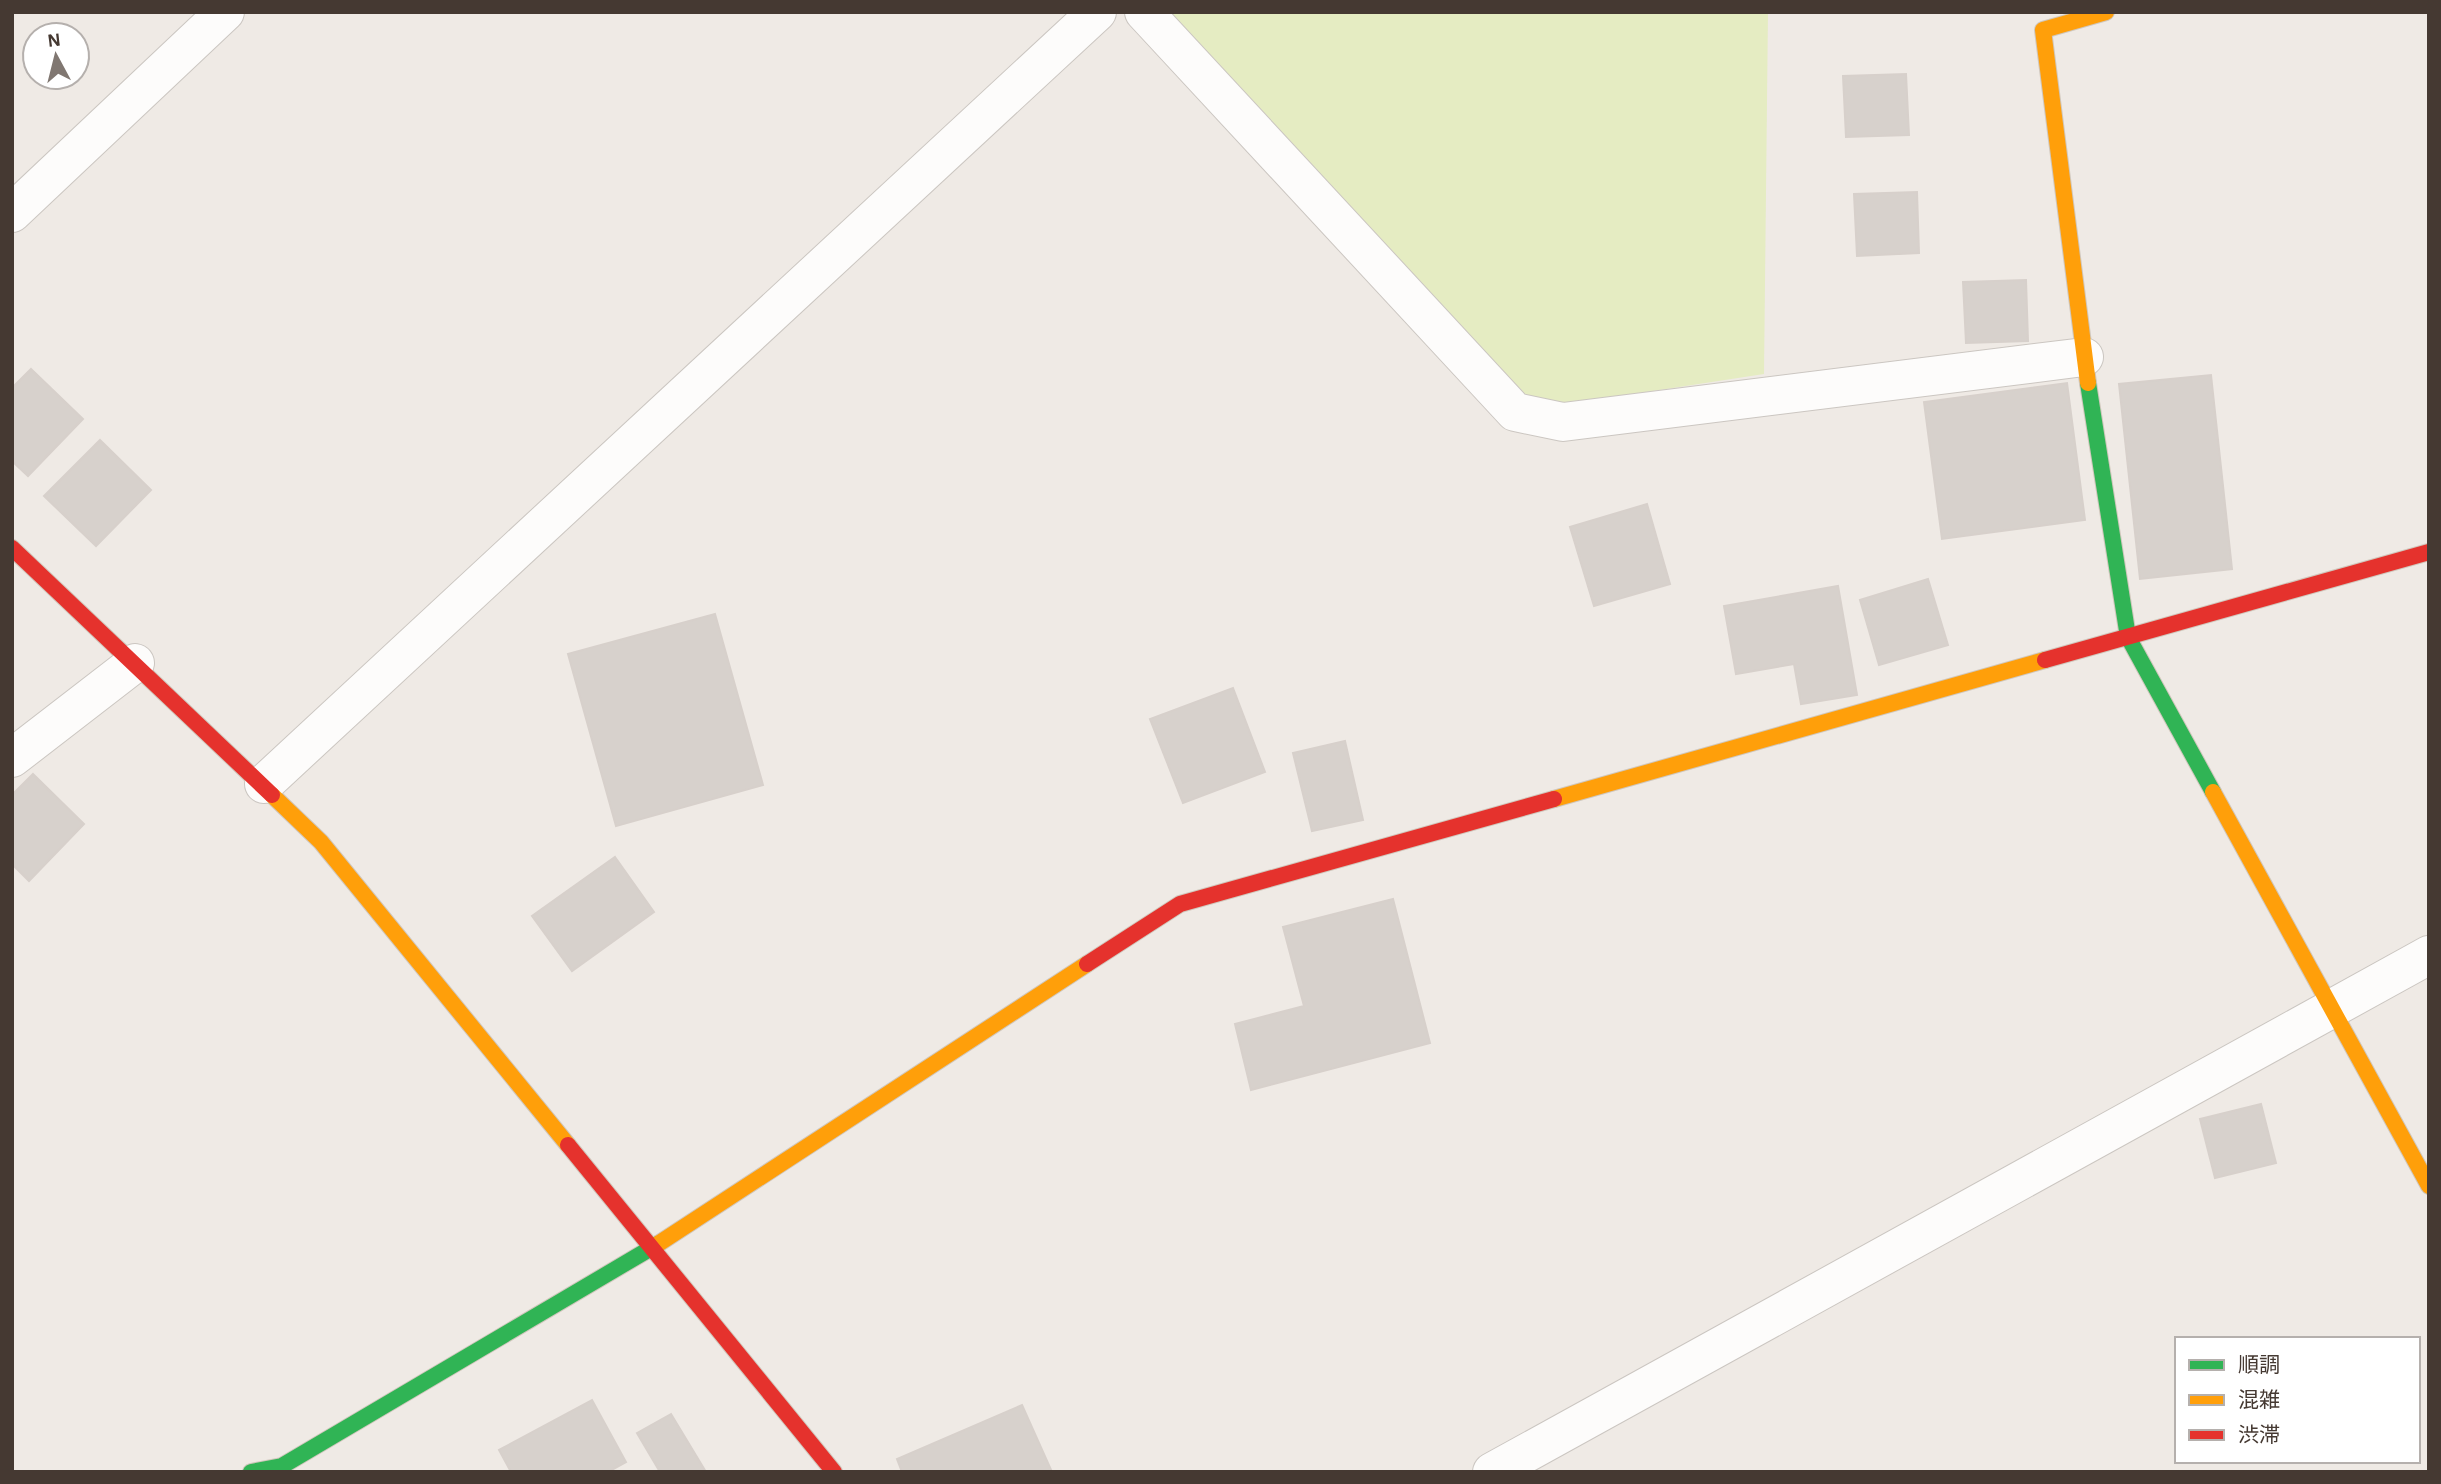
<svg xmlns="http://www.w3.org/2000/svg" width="2441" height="1484" font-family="'Alegreya Sans','Noto Sans JP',sans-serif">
<rect width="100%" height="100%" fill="#efeae5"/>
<!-- green -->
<path fill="#e5ecc2" d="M1144 12H1768L1764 374 1515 412Z"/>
<!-- building -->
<g fill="#d7d1cc" stroke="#d7d0cb" stroke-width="2">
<path d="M1906 74 1909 135 1846 137 1843 76Z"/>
<path d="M1917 192 1919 253 1857 256 1854 194Z"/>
<path d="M2026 280 2028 341 1966 343 1963 282Z"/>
<path d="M31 369 83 419 28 476 12 461V388Z"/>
<path d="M2211 375 2232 569 2140 579 2119 384Z"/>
<path d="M2067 383 2085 520 1942 539 1924 402Z"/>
<path d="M100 440 151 490 96 546 44 496Z"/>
<path d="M1647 504 1670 584 1594 606 1570 527Z"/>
<path d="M1928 579 1948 645 1879 665 1860 600Z"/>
<path d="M1838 586 1857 695 1801 704 1794 664 1736 674 1724 606Z"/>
<path d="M715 614 763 785 616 826 568 654Z"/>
<path d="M1233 688 1265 772 1183 803 1150 719Z"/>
<path d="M1345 741 1363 820 1312 831 1293 753Z"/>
<path d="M33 774 84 824 29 881 12 864V795Z"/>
<path d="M615 857 654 912 572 971 532 916Z"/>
<path d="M1393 899 1430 1043 1251 1090 1235 1024 1304 1006 1283 927Z"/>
<path d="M2261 1104 2276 1163 2215 1178 2200 1119Z"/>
<path d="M592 1400 626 1462 608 1472H511L499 1450Z"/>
<path d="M1022 1405 1052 1472H902L897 1459Z"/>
<path d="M671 1414 706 1472H660L637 1433Z"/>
</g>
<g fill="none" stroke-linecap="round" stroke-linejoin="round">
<!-- street casing -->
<g stroke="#cbc6c1" stroke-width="40">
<g id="street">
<path d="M1144 12 1515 412 1563 422 2084 357"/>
<path d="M12 213 225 12"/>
<path d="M12 758 135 663"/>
<path d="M264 784 1097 12"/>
<path d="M1492 1472 2429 955"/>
</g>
</g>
<!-- fast casing -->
<g stroke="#d0c7bc" stroke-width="18">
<g id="fast">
<path d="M2088 383 2128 637 2213 792"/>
<path d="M251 1472 282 1466 658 1244"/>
</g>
</g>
<!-- slow casing -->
<g stroke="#d0c7bc" stroke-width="18">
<g id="slow">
<path d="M2088 383 2043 30 2106 12"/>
<path d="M2213 792 2429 1186"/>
<path d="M272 795 321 842 568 1145"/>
<path d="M1554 799 2045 660"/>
<path d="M658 1244 1087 964"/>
</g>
</g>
<!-- jam casing -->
<g stroke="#d0c7bc" stroke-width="18">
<g id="jam">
<path d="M12 548 272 795"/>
<path d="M2045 660 2429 552"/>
<path d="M1087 964 1180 904 1554 799"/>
<path d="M568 1145 834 1472"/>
</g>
</g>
<!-- street -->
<use href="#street" stroke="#fdfcfb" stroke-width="38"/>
<!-- fast -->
<use href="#fast" stroke="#30b455" stroke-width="16"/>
<!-- slow -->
<use href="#slow" stroke="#ff9f0a" stroke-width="16"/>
<!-- jam -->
<use href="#jam" stroke="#e5322d" stroke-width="16"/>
</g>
<!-- border -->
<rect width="2441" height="1484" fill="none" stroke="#453932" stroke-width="28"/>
<!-- legend -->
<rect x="2175" y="1337" width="245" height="126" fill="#ffffff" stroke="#b5b0ad" stroke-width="2"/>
<rect x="2189" y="1360" width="35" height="10" fill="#30b455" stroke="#b5b0ad" stroke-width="2"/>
<text x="2238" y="1372" font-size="21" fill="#453932">順調</text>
<rect x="2189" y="1395" width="35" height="10" fill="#ff9f0a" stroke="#b5b0ad" stroke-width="2"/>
<text x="2238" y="1407" font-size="21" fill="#453932">混雑</text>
<rect x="2189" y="1430" width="35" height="10" fill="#e5322d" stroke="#b5b0ad" stroke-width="2"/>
<text x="2238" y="1442" font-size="21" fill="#453932">渋滞</text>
<!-- north arrow -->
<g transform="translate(56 56) rotate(353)"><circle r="33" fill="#ffffff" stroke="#b5b0ad" stroke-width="2"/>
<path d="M0-5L12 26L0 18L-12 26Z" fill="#807771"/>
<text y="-10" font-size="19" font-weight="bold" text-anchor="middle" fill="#453932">N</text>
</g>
</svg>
